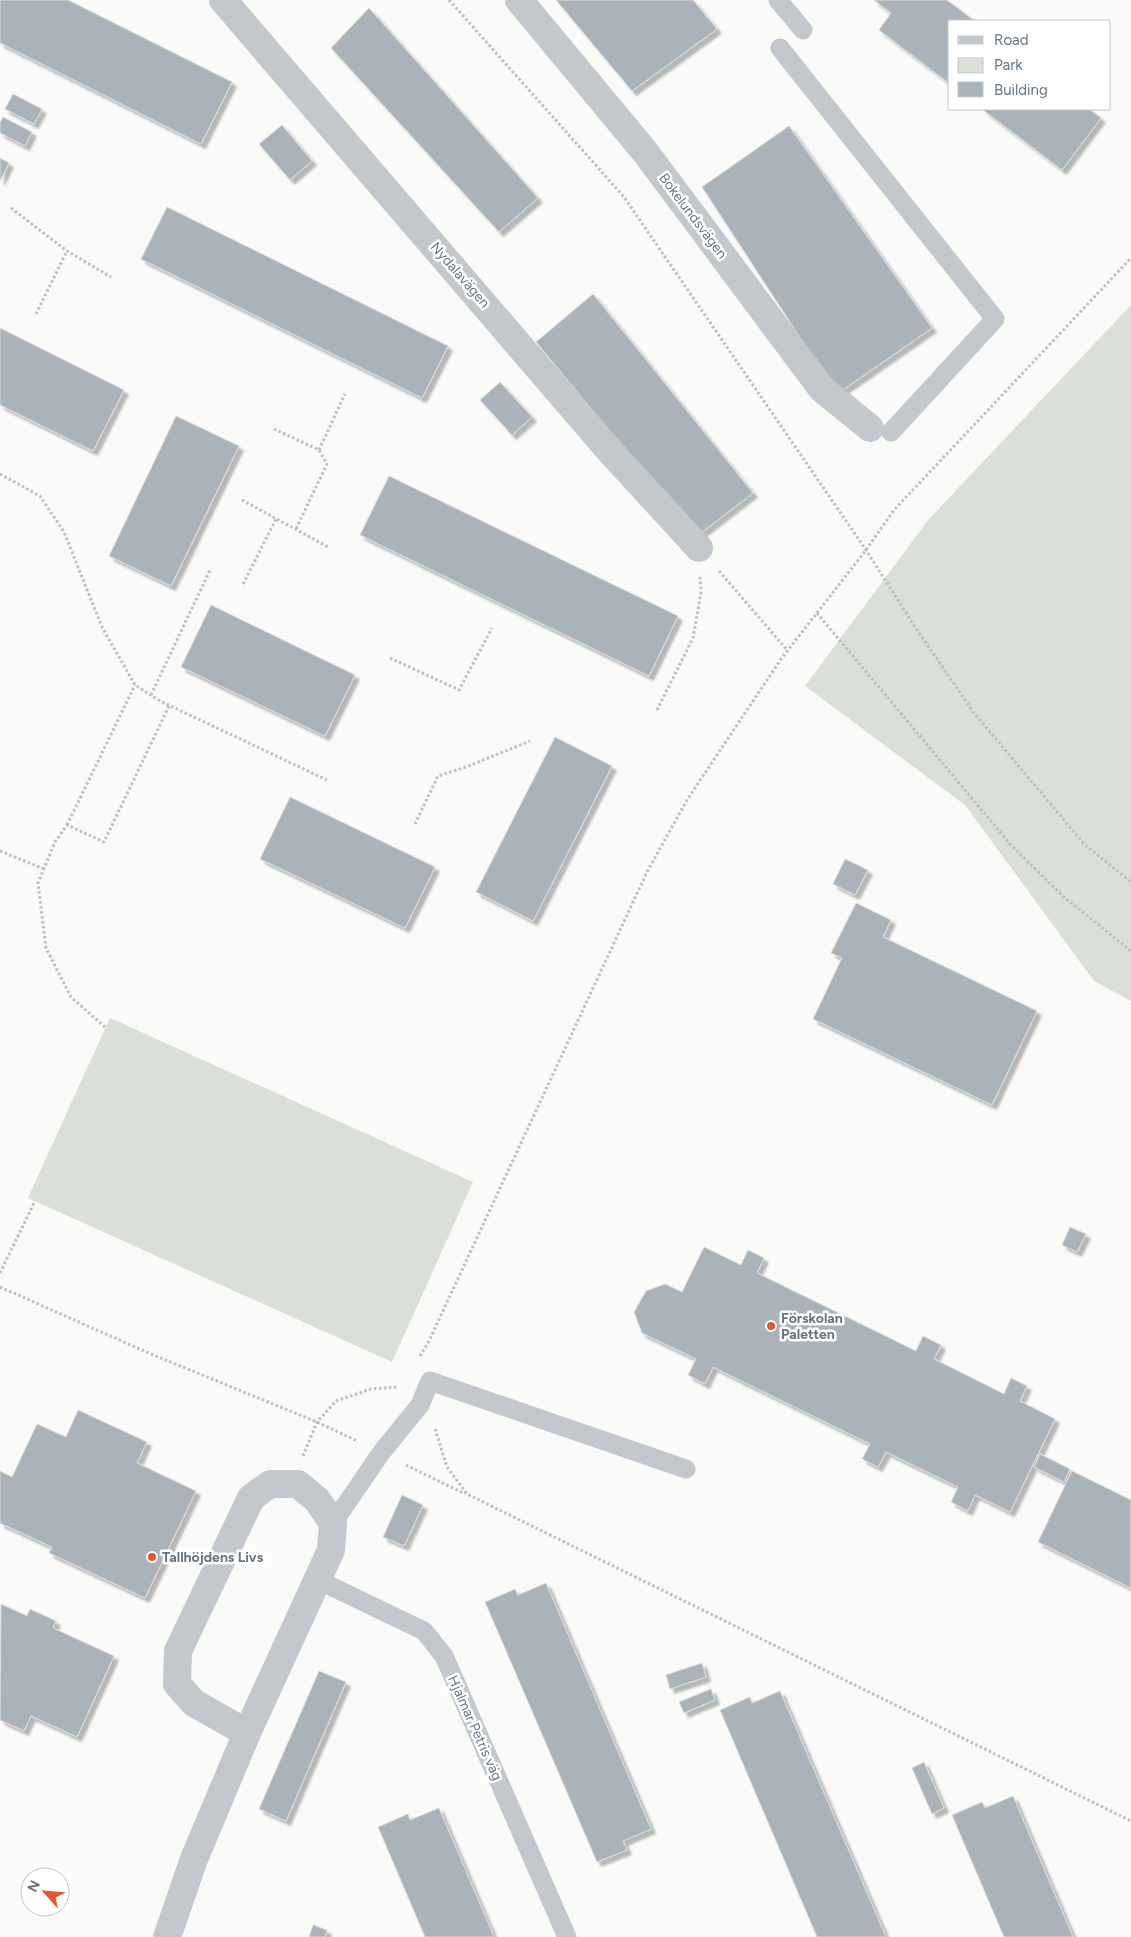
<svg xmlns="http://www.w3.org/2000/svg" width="1131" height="1937" font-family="Figtree,sans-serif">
<defs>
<filter id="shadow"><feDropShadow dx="4.5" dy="4.5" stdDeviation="1" flood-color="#0004"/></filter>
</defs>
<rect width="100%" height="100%" fill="#fafaf8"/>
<!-- green -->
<g fill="#dadfd7">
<path d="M1131 305V1001L1094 981 965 805 805 686 929 519Z"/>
<path d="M110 1018 473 1182 392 1362 28 1198Z"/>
</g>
<!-- building -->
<g fill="#aab3b9" stroke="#dcdcda" filter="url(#shadow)">
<path d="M0 0H68L232 82 201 144 0 43Z"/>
<path d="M556 0H693L717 29 632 91Z"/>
<path d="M874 0H947L975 21H950V84L879 30 891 13Z"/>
<path d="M369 8 538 198 499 232 331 48Z"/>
<path d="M13 94 42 109 34 124 5 109Z"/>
<path d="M982 109H1089L1101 118 1062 170Z"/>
<path d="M3 117 32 132 25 146 0 133V123Z"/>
<path d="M282 125 312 161 290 180 259 144Z"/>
<path d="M789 126 932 328 837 394 702 187Z"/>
<path d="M0 158 9 163 0 181Z"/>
<path d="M167 207 448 346 422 398 141 259Z"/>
<path d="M593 294 753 493 697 536 536 342Z"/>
<path d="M0 328 124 390 93 451 0 405Z"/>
<path d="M500 382 532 417 512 435 480 400Z"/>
<path d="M176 416 239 446 171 586 109 556Z"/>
<path d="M389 476 678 616 649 676 360 535Z"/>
<path d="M211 605 355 675 325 736 181 667Z"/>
<path d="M555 737 612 766 533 921 476 892Z"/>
<path d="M290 797 435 867 405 928 260 859Z"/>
<path d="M845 859 868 870 855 895 833 884Z"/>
<path d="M856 903 891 920 883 937 1037 1011 992 1105 813 1019 842 958 831 953Z"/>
<path d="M1070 1227 1086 1234 1077 1252 1062 1245Z"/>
<path d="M704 1247 741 1265 748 1250 764 1258 757 1273 916 1351 923 1336 941 1345 934 1359 1004 1394 1011 1378 1027 1386 1020 1401 1055 1419 1010 1512 975 1495 968 1511 951 1502 958 1487 886 1452 878 1467 862 1459 870 1444 713 1367 705 1384 688 1375 696 1359 642 1333 634 1312 646 1291 665 1284 682 1292Z"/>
<path d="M78 1410 147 1442 137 1463 196 1491 145 1598 49 1553 52 1547 0 1523V1471L12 1477 37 1424 66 1437Z"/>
<path d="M1040 1454 1070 1469 1064 1482 1034 1467Z"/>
<path d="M1072 1471 1131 1500V1588L1038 1542Z"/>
<path d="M402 1495 423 1505 404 1546 383 1537Z"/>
<path d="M546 1583 651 1829 623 1841 627 1850 597 1862 485 1602 515 1589 518 1595Z"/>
<path d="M1 1604 27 1616 30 1609 56 1621 53 1628 114 1656 77 1737 31 1716 24 1731 0 1720Z"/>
<path d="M702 1663 706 1677 670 1689 666 1675Z"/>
<path d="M319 1671 346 1682 286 1821 259 1809Z"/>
<path d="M711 1689 715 1700 684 1713 679 1702Z"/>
<path d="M780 1691 886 1937H817L720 1710 750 1697 752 1703Z"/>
<path d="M924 1762 944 1808 932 1814 912 1768Z"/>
<path d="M1013 1796 1073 1937H1004L952 1815 982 1802 985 1808Z"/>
<path d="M439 1808 494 1937H425L378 1827 408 1814 410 1820Z"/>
<path d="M313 1925 327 1930 325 1937H309Z"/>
</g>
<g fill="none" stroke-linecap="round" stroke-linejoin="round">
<!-- path -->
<g stroke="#bbbfc2" stroke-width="3" stroke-dasharray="2.5 2.5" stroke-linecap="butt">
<path d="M449 0 624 197 866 550 915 627 974 713 1085 845 1131 882"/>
<path d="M11 208 67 251 111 277"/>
<path d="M36 314 67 251"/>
<path d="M274 429 319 450 327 464 296 529"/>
<path d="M319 450 345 394"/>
<path d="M0 474 40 496 64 532 102 627 135 685 160 701 329 781"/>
<path d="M242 500 330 548"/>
<path d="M719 571 788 651"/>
<path d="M243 584 276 519"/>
<path d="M817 613 1011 845 1065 898 1131 951"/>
<path d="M390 658 459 690 492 628"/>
<path d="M151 695 211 568"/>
<path d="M657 710 693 638 701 593 700 577"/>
<path d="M415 824 438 776 466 767 530 741"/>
<path d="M67 825 135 685"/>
<path d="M0 851 44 869"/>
<path d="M105 1027 71 997 46 948 38 883 55 842 67 825 104 842 169 706"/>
<path d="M0 1273 35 1201"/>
<path d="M0 1287 151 1354 317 1422 357 1441"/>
<path d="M420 1356 429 1341 647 872 687 800 781 659 866 550 894 510 1131 258"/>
<path d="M435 1429 447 1467 467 1494 1131 1821"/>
<path d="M303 1456 317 1422 336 1401 371 1389 398 1387"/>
<path d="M406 1465 465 1494"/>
</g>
<!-- service -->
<g stroke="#c3c8cc" stroke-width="19">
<path d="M778 0 803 30"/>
<path d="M780 48 995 319 891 432"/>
<path d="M333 1523 381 1453 420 1405 430 1381 686 1469"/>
<path d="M318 1580 424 1631 444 1656 567 1937"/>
</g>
<!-- minor -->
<g stroke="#c3c8cc" stroke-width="28">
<path d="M223 0 608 449 699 548"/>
<path d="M519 0 646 153 822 389 870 428"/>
<path d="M167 1937 194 1859 247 1733 331 1550 333 1523 317 1500 298 1484H270L251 1498 178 1651 177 1684 194 1703 247 1733"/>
</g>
</g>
<!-- markers -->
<g fill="#e4572e" stroke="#fff" stroke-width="2">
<circle cx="771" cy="1326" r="5"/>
<circle cx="152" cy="1557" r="5"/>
</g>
<g text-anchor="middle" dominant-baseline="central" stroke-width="5" stroke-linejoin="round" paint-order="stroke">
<!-- street labels -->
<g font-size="14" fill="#657683" stroke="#fff">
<text transform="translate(693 216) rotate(53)">Bokelundsvägen</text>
<text transform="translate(460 275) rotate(49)">Nydalavägen</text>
<text transform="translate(475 1728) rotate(66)">Hjalmar Petris väg</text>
</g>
<!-- poi labels -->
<g font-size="14" font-weight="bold" fill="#657683" stroke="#fff" text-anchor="start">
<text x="781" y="1318">Förskolan<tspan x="781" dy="16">Paletten</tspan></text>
<text x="162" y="1557">Tallhöjdens Livs</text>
</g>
</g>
<!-- legend -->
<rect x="948" y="20" width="162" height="90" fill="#ffffff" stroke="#c1c8cd"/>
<rect x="958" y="36" width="25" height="8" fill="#c3c8cc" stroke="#c1c8cd"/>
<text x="994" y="45" font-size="15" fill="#657683">Road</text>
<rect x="958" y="58" width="25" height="15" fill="#dadfd7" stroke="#c1c8cd"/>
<text x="994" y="70" font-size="15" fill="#657683">Park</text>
<rect x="958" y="82" width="25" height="15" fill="#aab3b9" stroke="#c1c8cd"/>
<text x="994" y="95" font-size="15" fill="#657683">Building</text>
<!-- north arrow -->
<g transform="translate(45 1892) rotate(297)"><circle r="24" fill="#ffffff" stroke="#c1c8cd"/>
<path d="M0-4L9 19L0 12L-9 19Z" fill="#e4572e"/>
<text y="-8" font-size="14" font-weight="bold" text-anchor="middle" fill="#657683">N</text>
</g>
</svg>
